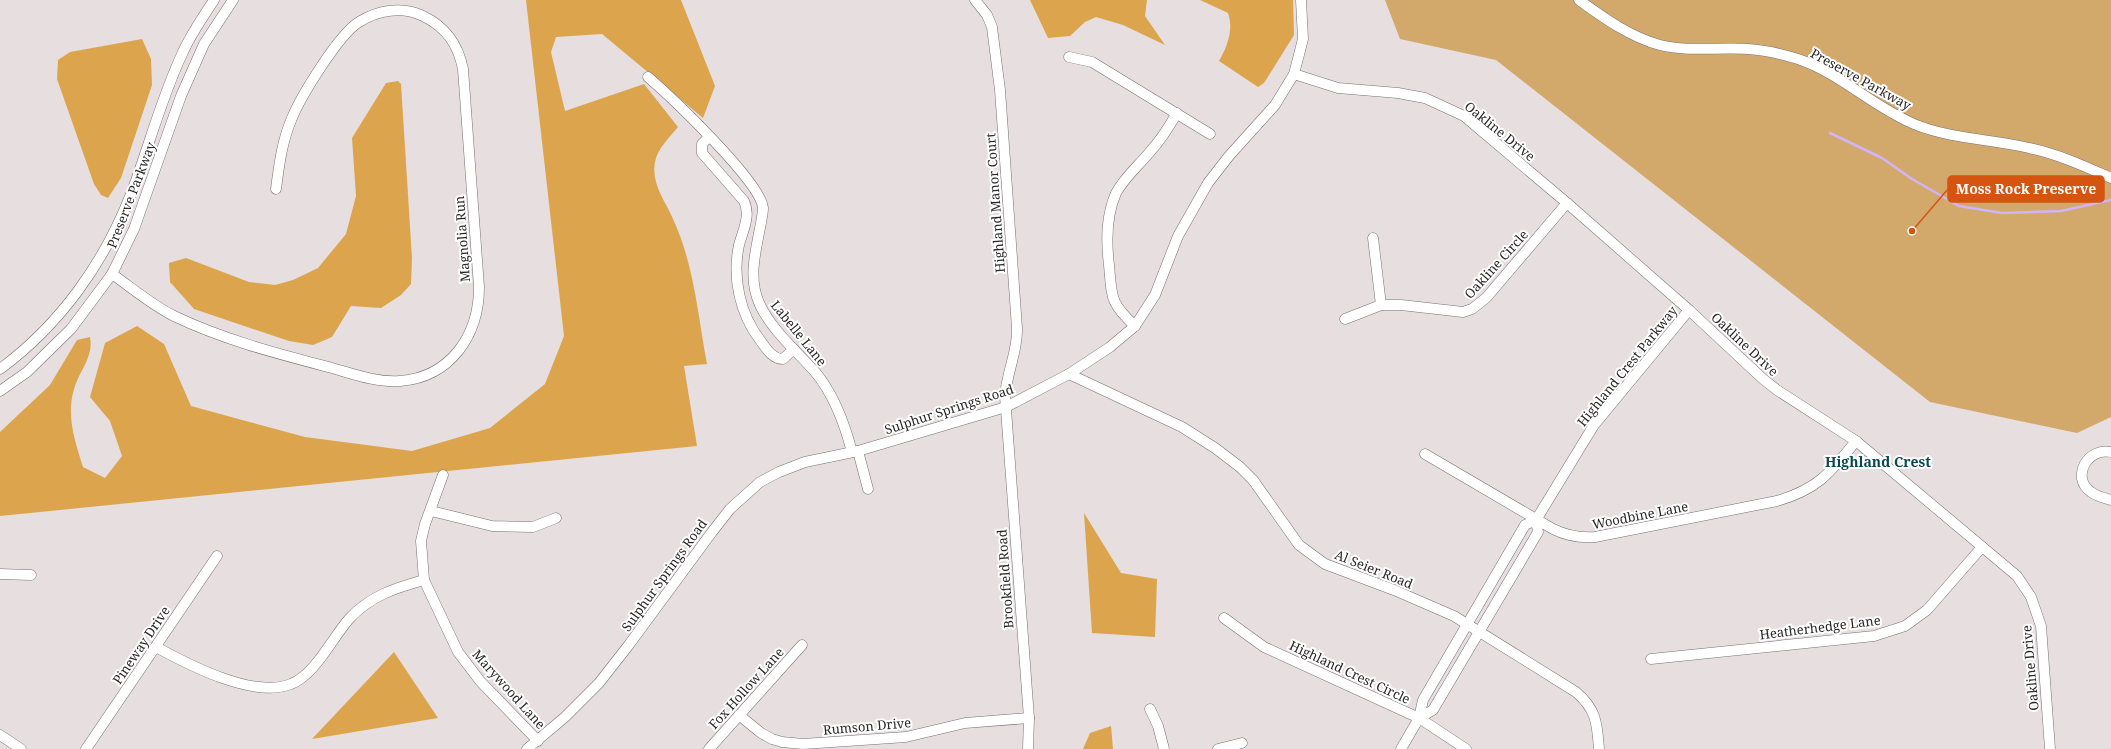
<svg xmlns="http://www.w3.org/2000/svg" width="2111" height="749" font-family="'Noto Serif',serif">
<rect width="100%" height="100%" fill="#e6dedf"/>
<!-- green -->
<path fill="#d3a96b" d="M1385 0H2111V417L2077 433 1930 402 1496 60 1400 39Z"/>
<!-- forest -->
<g fill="#dca54d">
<path d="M526 0H681L715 86 703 118 602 34 556 37 551 52 565 111 644 84 678 127C670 137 657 149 655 162 651 184 665 200 673 219 694 264 698 316 707 364L684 366 697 446 0 516V432L50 385 77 340 90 337C94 357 79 371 74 389 66 416 75 441 83 467L105 478 122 456 110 421 90 397 105 343 137 326 164 344 191 406 305 437 412 451 490 428 545 384 564 336Z"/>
<path d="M1030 0H1147L1145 16 1165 45 1123 25 1096 17 1085 22 1070 36 1048 38Z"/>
<path d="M1200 0H1293L1294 35 1264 83 1258 87 1219 61C1227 47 1234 29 1228 13Z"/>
<path d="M142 39 151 59 152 85 121 178 108 198 101 195 94 184 57 79 58 60 70 52Z"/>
<path d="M398 81 401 84 412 258 411 284 401 295 381 308 351 306 332 337 313 345 289 341 194 309 170 282 169 263 186 258 249 282 275 285 293 280 318 268 346 234 356 196 352 138 386 83Z"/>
<path d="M1084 513 1121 573 1157 579 1155 637 1092 633Z"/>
<path d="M394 652 438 718 312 739Z"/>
<path d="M1111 726 1113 749H1083L1090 733Z"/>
</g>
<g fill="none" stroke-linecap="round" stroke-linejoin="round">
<!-- stream -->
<path stroke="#d0b4f8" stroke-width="2.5" d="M1830 133 1882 158 1912 179 1959 206 2002 213 2061 211 2111 200"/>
<!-- minor casing -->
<g stroke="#787172" stroke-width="11">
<g id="minor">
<path d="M975 0 987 15 992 27 994 43 1000 90 1017 328C1018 351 1007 371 1005 396L1029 718 1028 749"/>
<path d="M1579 0C1604 18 1630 37 1660 45 1688 52 1719 47 1748 49 1764 50 1782 54 1798 59 1840 73 1873 107 1914 124 1950 139 1991 139 2029 148 2058 154 2084 166 2111 178"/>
<path d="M1069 57 1092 62 1210 134"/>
<path d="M1294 74 1338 88 1398 93 1425 98 1464 116 1567 203 1689 310 1763 379 1777 390 1856 441 2017 576 2031 597 2041 626 2050 749"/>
<path d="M648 77C670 96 761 182 763 208 763 214 761 222 760 228 755 254 748 280 760 305 773 332 797 351 816 373 834 395 845 425 852 452"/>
<path d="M709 137 702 144V153L744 201C751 216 743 230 739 245 732 278 740 314 760 340 766 348 772 359 783 359L794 349"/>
<path d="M1373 238 1381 305"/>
<path d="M112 274C132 288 152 305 174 316 224 340 279 354 332 368 353 374 378 383 400 381 451 377 479 335 479 287L463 69C458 44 446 27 423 16 402 6 378 10 359 22 339 34 301 96 292 118 282 141 279 165 276 189"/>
<path d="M1345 319 1381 305H1401L1463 312 1472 309 1486 298 1567 203"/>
<path d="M1135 326C1110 303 1112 298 1109 265 1106 240 1106 216 1116 193 1124 178 1138 166 1149 153 1160 141 1169 127 1177 113"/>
<path d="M0 369C60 325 104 263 131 194 149 147 161 98 183 52 191 34 203 17 214 0"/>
<path d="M1069 374 1182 427 1215 448 1240 467 1253 480 1299 545 1325 564 1394 590 1454 616 1576 692C1597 710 1597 724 1599 749"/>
<path d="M0 391 27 372 71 329 112 274 134 229 181 96 204 44 233 0"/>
<path d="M858 451 868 489"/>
<path d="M2111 452C2088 447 2070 477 2091 492 2096 496 2104 498 2111 500"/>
<path d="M1425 454 1553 529C1567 536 1579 538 1595 537L1777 501C1818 489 1830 473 1856 441"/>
<path d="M443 475 425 524 421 541 424 580 458 652 480 681 538 741"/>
<path d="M431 511 492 526 533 527 556 518"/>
<path d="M1536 520 1538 532 1433 710 1419 718 1423 700 1525 525 1536 520 1594 425 1689 310"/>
<path d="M0 574 31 575"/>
<path d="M1224 618 1264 647 1419 718 1466 749"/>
<path d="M156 647C189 665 254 699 291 684 315 675 333 637 349 619 370 596 395 588 424 580"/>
<path d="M1651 659 1874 636 1905 626 1927 610 1982 547"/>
<path d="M1150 709 1158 726 1164 749"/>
<path d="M739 715 761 733 772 739 782 742 803 744 906 737 965 723 1029 718"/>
<path d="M0 735 21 749"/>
<path d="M86 749 217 556"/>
<path d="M527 749 565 717 599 683 628 646 712 532 730 509 760 482 779 472 805 462 858 451 1006 407 1069 374 1110 347 1135 326 1155 295 1178 236 1208 183 1229 156 1275 105 1294 74 1303 39 1301 0"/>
<path d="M709 749 802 645"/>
<path d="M1218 749 1242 743"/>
<path d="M1401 749 1419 718"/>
</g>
</g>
<!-- minor -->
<use href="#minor" stroke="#fff" stroke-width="10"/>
</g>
<g text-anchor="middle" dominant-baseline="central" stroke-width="4" stroke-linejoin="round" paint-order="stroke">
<!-- street labels -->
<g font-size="13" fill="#2a2727" stroke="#fff">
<text transform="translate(1861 79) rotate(29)">Preserve Parkway</text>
<text transform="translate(1500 131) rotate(39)">Oakline Drive</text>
<text transform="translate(131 195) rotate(-69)">Preserve Parkway</text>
<text transform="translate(995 203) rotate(-94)">Highland Manor Court</text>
<text transform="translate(462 239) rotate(-94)">Magnolia Run</text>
<text transform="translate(1496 264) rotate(-48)">Oakline Circle</text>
<text transform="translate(799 333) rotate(51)">Labelle Lane</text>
<text transform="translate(1745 344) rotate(43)">Oakline Drive</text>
<text transform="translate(1627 366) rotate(-51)">Highland Crest Parkway</text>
<text transform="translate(949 409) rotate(-18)">Sulphur Springs Road</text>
<text transform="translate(1640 515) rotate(-11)">Woodbine Lane</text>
<text transform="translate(1374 569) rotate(22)">Al Seier Road</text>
<text transform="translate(664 575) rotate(-54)">Sulphur Springs Road</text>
<text transform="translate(1005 579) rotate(-94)">Brookfield Road</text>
<text transform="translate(1820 627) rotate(-7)">Heatherhedge Lane</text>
<text transform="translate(141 645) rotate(-56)">Pineway Drive</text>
<text transform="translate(2030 668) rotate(-95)">Oakline Drive</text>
<text transform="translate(1350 672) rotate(25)">Highland Crest Circle</text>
<text transform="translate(746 688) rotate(-48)">Fox Hollow Lane</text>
<text transform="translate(509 689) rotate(48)">Marywood Lane</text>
<text transform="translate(867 726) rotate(-5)">Rumson Drive</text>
</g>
<!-- neighbourhood labels -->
<g font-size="14" font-weight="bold" fill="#08494e" stroke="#fff">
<text x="1878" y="461">Highland Crest</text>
</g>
</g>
<!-- callouts -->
<path fill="none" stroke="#d5540f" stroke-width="1.5" d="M1912 231L1948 189"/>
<circle fill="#d5540f" stroke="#fff" stroke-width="1.5" cx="1912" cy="231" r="4"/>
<rect fill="#d5540f" stroke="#d5540f" stroke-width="1.5" x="1948" y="176" width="156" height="26" rx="4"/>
<g font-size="14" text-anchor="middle" font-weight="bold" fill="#fff">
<text x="2026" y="194">Moss Rock Preserve</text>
</g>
</svg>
